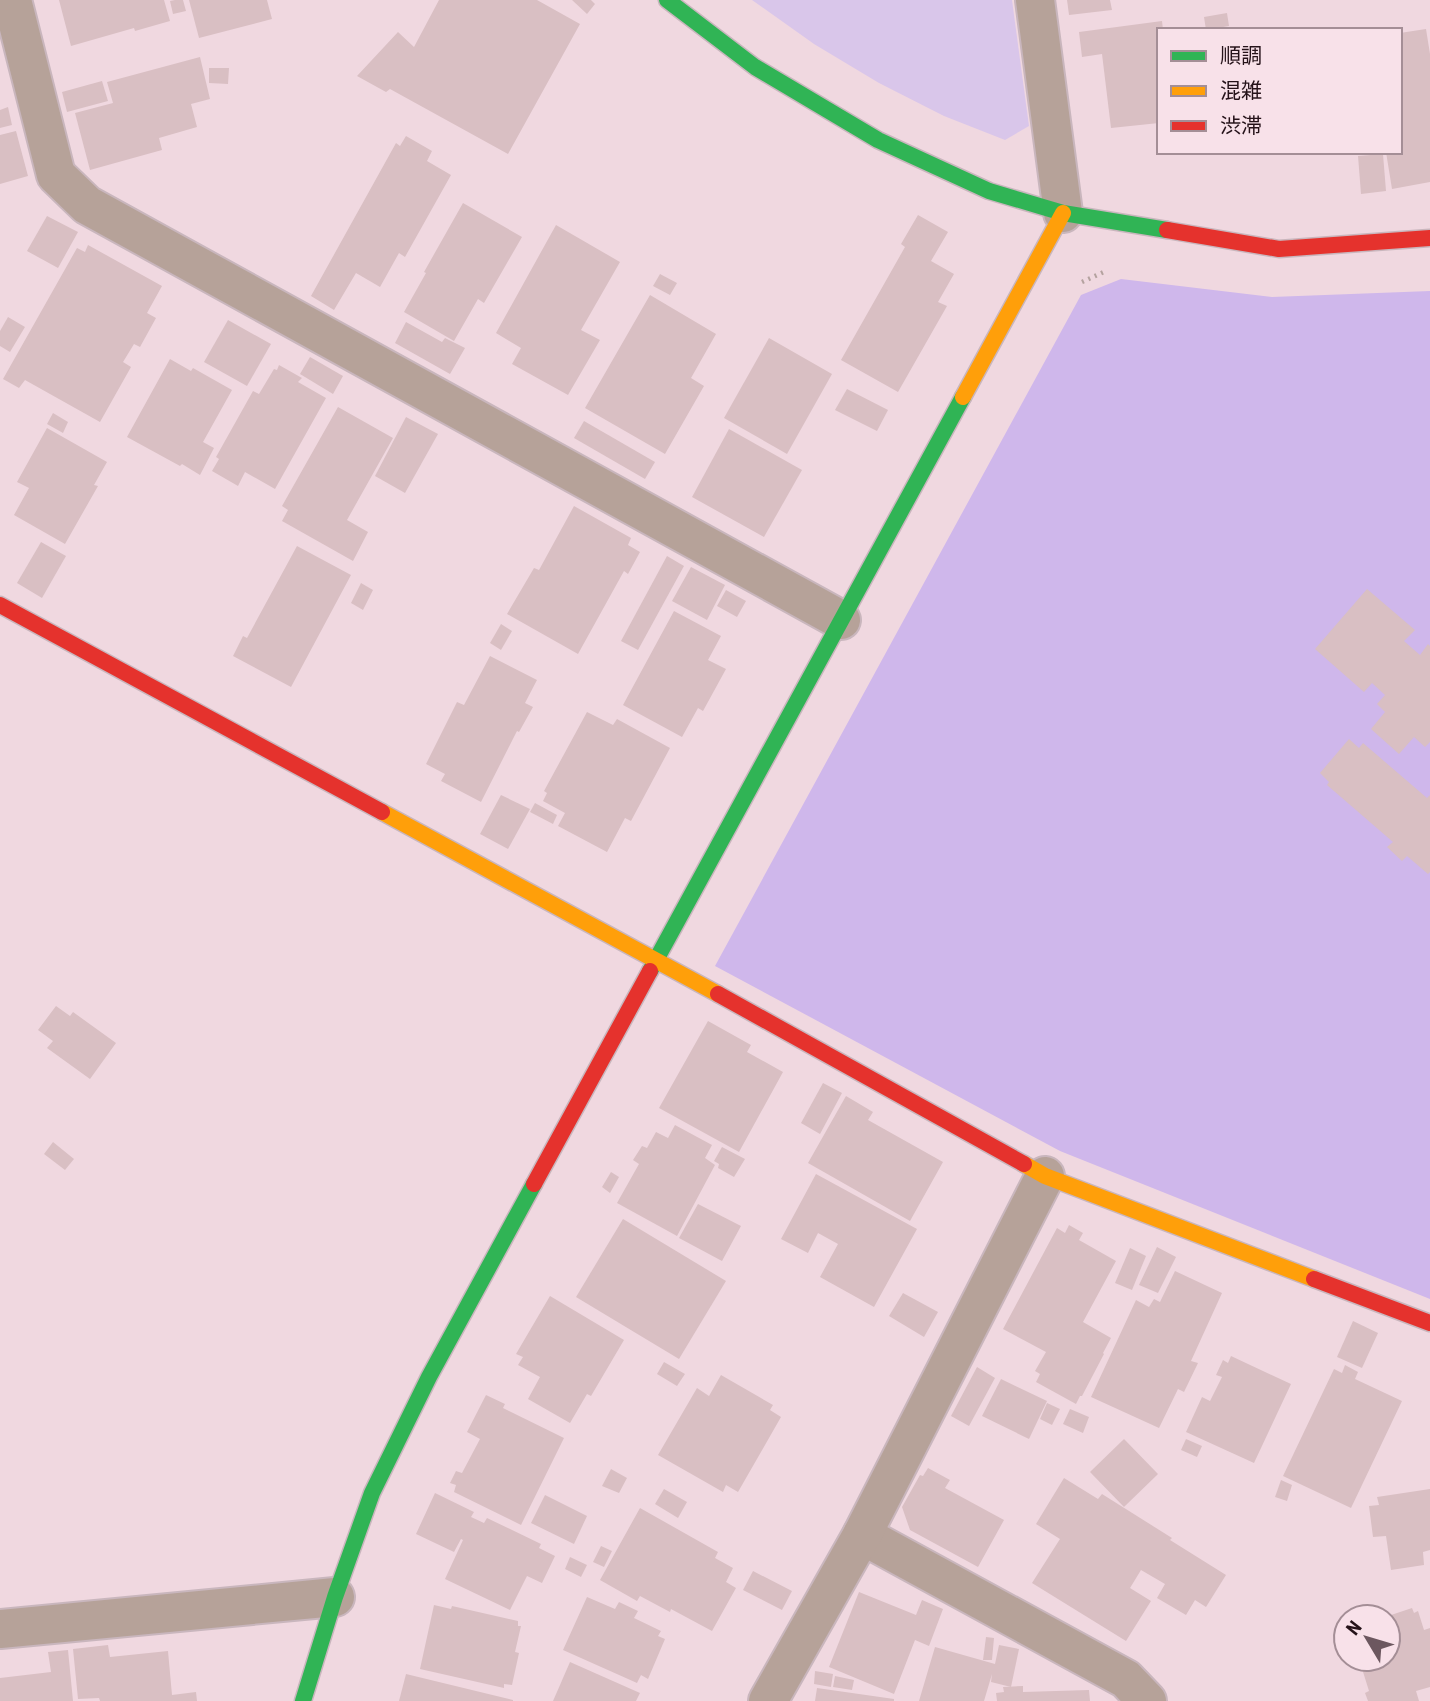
<svg xmlns="http://www.w3.org/2000/svg" width="1430" height="1701" font-family="'Roboto Condensed','Noto Sans JP',sans-serif">
<rect width="100%" height="100%" fill="#f0d8e0"/>
<!-- green -->
<path fill="#d9c6ea" d="M752 0H1012L1029 126 1005 140 944 116 879 83 814 44Z"/>
<!-- forest -->
<path fill="#cfb7eb" d="M1121 279 1272 297 1430 291V1299L1060 1151 715 966 1081 295Z"/>
<!-- building -->
<g fill="#d9bfc3">
<path d="M59 0H164L170 21 135 31 134 28 71 46Z"/>
<path d="M175 0H183L186 11 173 14 170 1Z"/>
<path d="M189 0H267L272 19 199 38Z"/>
<path d="M439 0H537L580 24 508 154 390 89 386 92 357 76 398 32 414 47Z"/>
<path d="M572 0H591L595 4 587 14Z"/>
<path d="M1067 0H1110L1112 10 1069 15Z"/>
<path d="M1227 13 1229 26 1206 30 1204 17Z"/>
<path d="M1162 21 1163 30H1159V123L1111 128 1102 54 1082 57 1079 32Z"/>
<path d="M1426 29 1430 54V182L1392 189 1386 152H1400V33Z"/>
<path d="M200 57 210 99 191 104 197 127 159 138 162 150 90 170 75 113 113 103 107 82Z"/>
<path d="M209 68H229L228 84 209 83Z"/>
<path d="M102 81 108 101 67 112 62 92Z"/>
<path d="M8 107 12 125 0 128V110Z"/>
<path d="M16 131 28 176 0 184V135Z"/>
<path d="M406 136 432 151 427 161 451 175 405 257 399 253 380 287 356 273 334 310 311 296 396 143 400 146Z"/>
<path d="M1383 154 1386 191 1361 194 1358 156Z"/>
<path d="M463 203 522 237 484 303 478 299 454 341 404 312 426 273 424 272Z"/>
<path d="M918 215 948 232 931 261 954 274 938 302 947 306 898 392 841 360 905 247 901 244Z"/>
<path d="M47 216 78 232 58 268 27 251Z"/>
<path d="M556 225 620 262 581 330 600 340 568 395 512 364 521 348 496 333Z"/>
<path d="M88 245 162 286 147 313 156 318 140 347 134 344 123 362 131 367 100 422 25 380 19 388 3 379 77 248 85 252Z"/>
<path d="M660 274 677 283 670 295 653 286Z"/>
<path d="M650 295 716 334 691 378 704 386 665 454 585 408Z"/>
<path d="M8 317 25 327 10 352 0 346V331Z"/>
<path d="M228 320 271 344 247 386 204 362Z"/>
<path d="M406 322 442 342 445 338 465 348 450 374 395 343Z"/>
<path d="M769 338 832 374 787 454 724 418Z"/>
<path d="M310 357 343 376 333 394 300 374Z"/>
<path d="M170 359 191 371 193 368 232 390 203 442 214 448 200 475 182 464 180 466 127 437Z"/>
<path d="M279 365 302 378 298 382 326 398 275 489 245 472 238 486 212 471 219 459 216 457 253 391 259 394 274 369 277 370Z"/>
<path d="M847 389 888 410 877 431 835 410Z"/>
<path d="M338 407 393 438 347 520 368 532 353 561 282 521 288 510 282 506Z"/>
<path d="M53 413 68 422 63 433 47 424Z"/>
<path d="M406 417 438 434 405 493 375 476Z"/>
<path d="M584 421 655 462 645 479 574 438Z"/>
<path d="M47 428 107 462 94 485 98 486 65 544 14 515 29 488 17 482Z"/>
<path d="M729 429 802 470 764 537 692 497Z"/>
<path d="M574 506 631 538 628 545 640 552 628 574 624 571 578 654 507 614 534 568 539 570Z"/>
<path d="M41 542 66 556 42 598 17 583Z"/>
<path d="M297 546 351 575 291 687 233 656 243 636 247 638Z"/>
<path d="M667 556 684 566 638 650 621 641Z"/>
<path d="M691 567 725 585 707 620 672 601Z"/>
<path d="M361 583 373 590 363 610 351 603Z"/>
<path d="M1367 589 1415 630 1404 641 1420 655 1428 644 1430 646V742L1425 747 1414 737 1399 754 1371 729 1385 712 1377 704 1385 695 1372 683 1364 692 1315 649Z"/>
<path d="M726 590 746 601 737 617 717 606Z"/>
<path d="M674 611 721 636 708 660 726 669 703 711 698 708 682 737 623 705Z"/>
<path d="M501 624 512 631 501 650 490 643Z"/>
<path d="M490 656 537 680 525 703 533 707 519 732 517 731 481 802 441 781 445 774 426 764 457 702 464 705Z"/>
<path d="M587 712 613 725 617 719 670 748 631 821 625 818 607 852 558 826 565 813 543 801 547 793 544 791Z"/>
<path d="M1349 739 1359 748 1363 743 1427 798 1430 795V872L1428 874 1407 856 1402 861 1387 847 1393 842 1327 785 1329 782 1320 773Z"/>
<path d="M501 795 530 809 508 849 480 834Z"/>
<path d="M535 803 557 815 553 824 530 812Z"/>
<path d="M56 1006 70 1016 73 1012 116 1043 90 1079 47 1048 53 1041 38 1030Z"/>
<path d="M708 1021 751 1045 747 1052 783 1072 739 1152 659 1108Z"/>
<path d="M823 1083 842 1093 820 1134 801 1123Z"/>
<path d="M846 1096 873 1112 868 1120 943 1162 910 1221 808 1163Z"/>
<path d="M675 1125 712 1145 705 1158 715 1165 677 1236 617 1203 639 1164 633 1160 642 1146 647 1148 656 1132 668 1138Z"/>
<path d="M53 1142 74 1159 65 1170 44 1154Z"/>
<path d="M722 1147 745 1159 734 1177 718 1168 719 1164 714 1161Z"/>
<path d="M611 1172 619 1177 610 1193 602 1187Z"/>
<path d="M816 1174 917 1229 874 1307 820 1277 838 1244 818 1233 808 1253 781 1239Z"/>
<path d="M698 1204 741 1226 722 1261 679 1238Z"/>
<path d="M623 1219 726 1281 679 1359 576 1297Z"/>
<path d="M1069 1225 1083 1233 1079 1240 1116 1261 1083 1322 1111 1338 1103 1353 1104 1354 1082 1396H1080L1076 1404 1036 1382 1040 1374 1035 1371 1046 1352 1003 1329 1057 1228 1065 1233Z"/>
<path d="M1157 1247 1176 1257 1158 1293 1139 1285Z"/>
<path d="M1130 1248 1146 1256 1132 1290 1115 1283Z"/>
<path d="M1175 1271 1222 1293 1191 1361 1198 1363 1184 1392 1178 1389 1159 1428 1091 1397 1136 1300 1149 1307 1154 1299 1160 1302Z"/>
<path d="M903 1293 938 1312 924 1337 889 1316Z"/>
<path d="M550 1296 624 1340 591 1396 587 1394 570 1423 528 1399 540 1377 518 1365 523 1357 516 1354Z"/>
<path d="M1353 1321 1378 1333 1362 1368 1337 1357Z"/>
<path d="M1231 1356 1291 1384 1254 1463 1186 1432 1202 1397 1210 1401 1222 1377 1216 1375 1223 1360 1228 1363Z"/>
<path d="M664 1362 685 1374 677 1386 657 1374Z"/>
<path d="M1345 1365 1358 1372 1355 1379 1402 1401 1351 1508 1283 1476 1334 1369 1342 1373Z"/>
<path d="M977 1367 995 1378 969 1426 951 1416Z"/>
<path d="M721 1375 773 1405 770 1410 781 1417 738 1492 726 1485 723 1492 658 1455 697 1388 709 1396Z"/>
<path d="M1001 1379 1047 1401 1029 1439 982 1416Z"/>
<path d="M486 1395 505 1404 503 1408 564 1438 521 1525 454 1492 456 1485 450 1483 456 1471 462 1473 480 1439 467 1432Z"/>
<path d="M1047 1403 1060 1409 1052 1425 1040 1419Z"/>
<path d="M1070 1409 1089 1417 1083 1433 1063 1424Z"/>
<path d="M1124 1439 1158 1474 1124 1507 1090 1472Z"/>
<path d="M1186 1439 1202 1446 1197 1457 1181 1450Z"/>
<path d="M928 1468 950 1480 945 1488 1004 1520 978 1567 910 1530 902 1507 920 1475 923 1476Z"/>
<path d="M611 1469 627 1478 619 1493 602 1486Z"/>
<path d="M1064 1478 1098 1499 1102 1494 1172 1538 1170 1540 1226 1575 1206 1607 1195 1600 1186 1615 1157 1598 1165 1584 1141 1570 1130 1588 1151 1601 1126 1641 1032 1583 1060 1539 1036 1524Z"/>
<path d="M1281 1480 1292 1485 1287 1501 1275 1497Z"/>
<path d="M664 1489 687 1502 678 1518 655 1504Z"/>
<path d="M1430 1489V1550L1423 1552 1424 1565 1391 1570 1386 1536 1373 1537 1369 1506 1379 1505 1377 1497Z"/>
<path d="M435 1493 474 1512 471 1517 484 1523 487 1518 541 1544 539 1548 555 1556 542 1583 527 1576 510 1610 445 1579 463 1540 461 1539 454 1552 416 1534Z"/>
<path d="M545 1495 587 1516 574 1544 531 1523Z"/>
<path d="M640 1508 718 1552 715 1558 733 1568 726 1582 736 1588 712 1631 671 1609 670 1612 640 1596 637 1601 600 1580Z"/>
<path d="M601 1546 612 1551 604 1567 593 1562Z"/>
<path d="M570 1557 587 1565 581 1577 565 1569Z"/>
<path d="M753 1571 792 1591 782 1610 743 1590Z"/>
<path d="M859 1592 916 1615 922 1600 943 1609 929 1646 915 1640 894 1694 829 1667Z"/>
<path d="M587 1597 615 1609 619 1602 638 1611 634 1618 661 1631 658 1636 665 1639 648 1679 641 1675 637 1683 563 1650Z"/>
<path d="M434 1605 451 1609 452 1606 518 1621V1626H521L515 1652 519 1653 512 1685 504 1684V1688L420 1669Z"/>
<path d="M1412 1608 1414 1613 1418 1611 1424 1630 1430 1628V1687L1416 1691 1419 1701H1368L1365 1693 1369 1691 1359 1659H1388V1616Z"/>
<path d="M986 1637 994 1638 992 1660H983Z"/>
<path d="M108 1645 110 1657 168 1651 172 1695 196 1692 197 1701H100L99 1698 78 1699 73 1649Z"/>
<path d="M999 1645 1019 1649 1011 1687 991 1682 992 1674 984 1701H919L935 1647 995 1664Z"/>
<path d="M68 1650 73 1701H0V1678L51 1672 48 1652Z"/>
<path d="M570 1662 640 1693 636 1701H553Z"/>
<path d="M815 1671 833 1674 831 1687 814 1684Z"/>
<path d="M406 1674 513 1700V1701H399Z"/>
<path d="M835 1676 854 1680 852 1690 833 1687Z"/>
<path d="M1023 1686V1692L1089 1690 1090 1701H997L996 1693 1004 1692 1003 1687Z"/>
<path d="M817 1688 894 1699V1701H815Z"/>
</g>
<g fill="none" stroke-linecap="round" stroke-linejoin="round">
<!-- street casing -->
<g stroke="#c9b6bd" stroke-width="42">
<g id="street">
<path d="M12 0 56 175 87 205 841 620"/>
<path d="M1035 0 1063 213"/>
<path d="M862 1535 1126 1679 1147 1701"/>
<path d="M0 1629 335 1597"/>
<path d="M768 1701 862 1535 1045 1176"/>
</g>
</g>
<!-- fast casing -->
<g stroke="#c9b6bd" stroke-width="19">
<g id="fast">
<path d="M667 0 755 67 878 140 989 191 1063 213 1167 230"/>
<path d="M650 971 963 397"/>
<path d="M303 1701 335 1597 372 1493 429 1377 534 1184"/>
</g>
</g>
<!-- slow casing -->
<g stroke="#c9b6bd" stroke-width="19">
<g id="slow">
<path d="M963 397 1063 213"/>
<path d="M382 812 718 994"/>
<path d="M1024 1164 1045 1176 1314 1279"/>
</g>
</g>
<!-- jam casing -->
<g stroke="#c9b6bd" stroke-width="19">
<g id="jam">
<path d="M1167 230 1279 249 1430 238"/>
<path d="M0 605 382 812"/>
<path d="M718 994 1024 1164"/>
<path d="M534 1184 650 971"/>
<path d="M1314 1279 1430 1323"/>
</g>
</g>
<!-- path -->
<path stroke="#b4a29f" stroke-width="4.5" stroke-dasharray="2 5" stroke-linecap="butt" d="M1082 282 1106 271"/>
<!-- street -->
<use href="#street" stroke="#b6a299" stroke-width="38"/>
<!-- fast -->
<use href="#fast" stroke="#30b455" stroke-width="16"/>
<!-- slow -->
<use href="#slow" stroke="#ff9f0a" stroke-width="16"/>
<!-- jam -->
<use href="#jam" stroke="#e5322d" stroke-width="16"/>
</g>
<!-- legend -->
<rect x="1157" y="28" width="245" height="126" fill="#f8e1e9" stroke="#a48e96" stroke-width="2"/>
<rect x="1171" y="51" width="35" height="10" fill="#30b455" stroke="#a48e96" stroke-width="2"/>
<text x="1220" y="63" font-size="21" fill="#251219">順調</text>
<rect x="1171" y="86" width="35" height="10" fill="#ff9f0a" stroke="#a48e96" stroke-width="2"/>
<text x="1220" y="98" font-size="21" fill="#251219">混雑</text>
<rect x="1171" y="121" width="35" height="10" fill="#e5322d" stroke="#a48e96" stroke-width="2"/>
<text x="1220" y="133" font-size="21" fill="#251219">渋滞</text>
<!-- north arrow -->
<g transform="translate(1367 1638) rotate(308)"><circle r="33" fill="#f8e1e9" stroke="#a48e96" stroke-width="2"/>
<path d="M0-5L12 26L0 18L-12 26Z" fill="#6c575f"/>
<text y="-10" font-size="19" font-weight="bold" text-anchor="middle" fill="#251219">N</text>
</g>
</svg>
